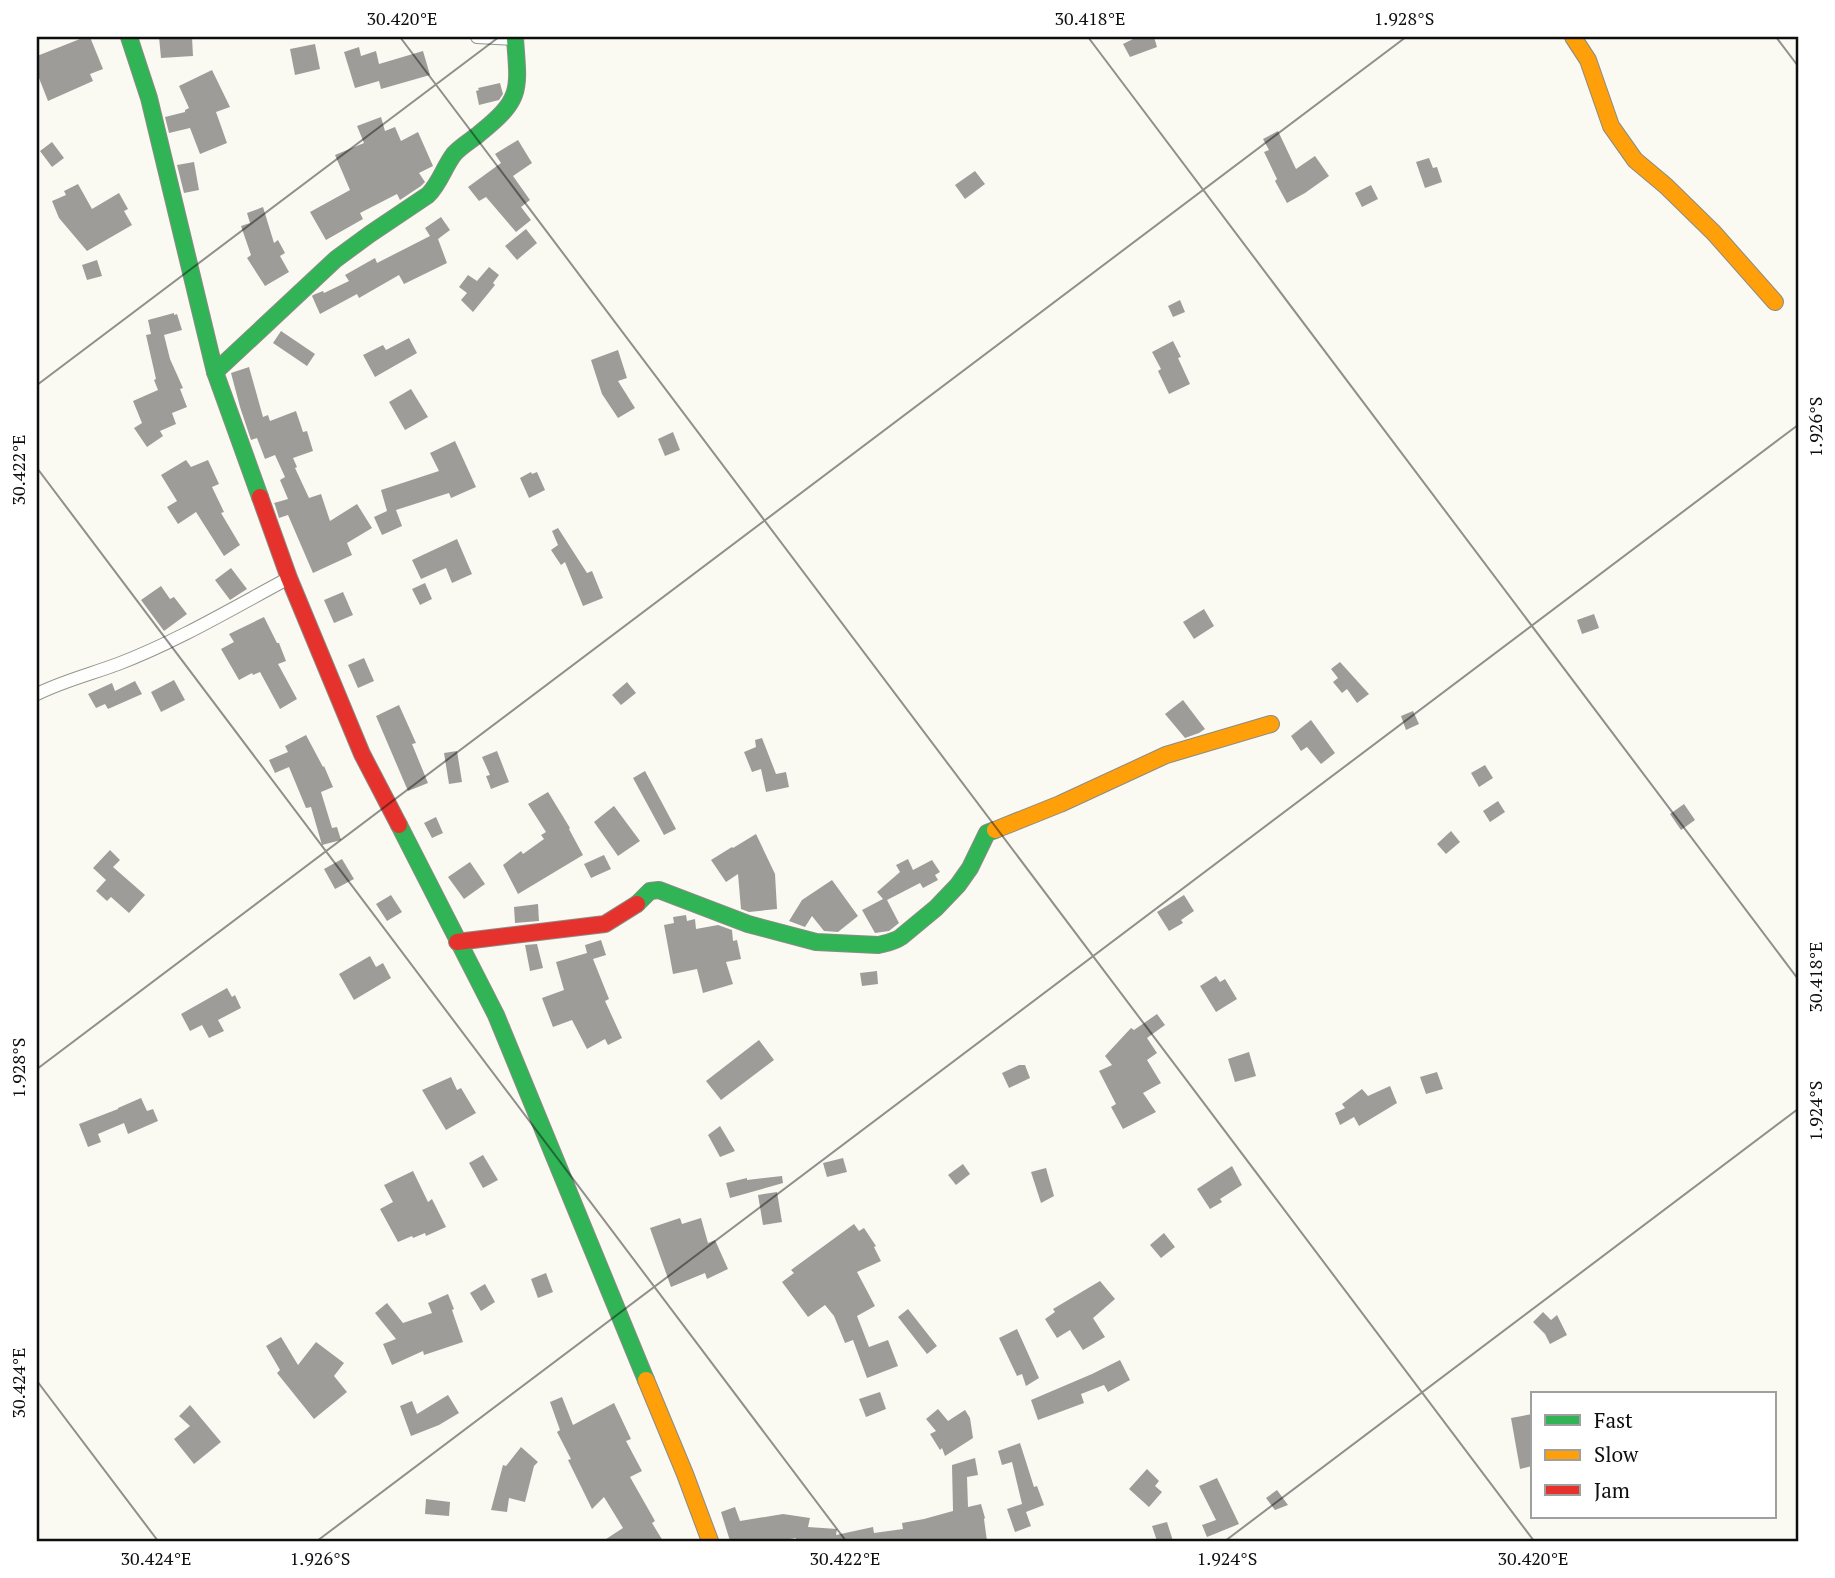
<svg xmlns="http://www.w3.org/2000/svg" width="1835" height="1578" font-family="'PT Serif',serif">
<rect width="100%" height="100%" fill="#fafaf2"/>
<!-- building -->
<g fill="#9e9c98">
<path d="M85 37H90L103 69 90 74 93 81 48 101 37 73V56Z"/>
<path d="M159 37H192L193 56 161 58Z"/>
<path d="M1137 37H1154L1157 47 1130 57 1123 44Z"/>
<path d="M315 44 320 69 295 75 290 49Z"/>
<path d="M359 47 361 56 376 51 379 64 423 51 430 75 381 89 379 81 355 88 344 52Z"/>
<path d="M212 70 230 107 216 112 227 143 200 154 190 128 169 133 165 117 185 112V110L189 108 179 86Z"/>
<path d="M500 83 503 94 499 100 479 105 476 91 479 90 478 88Z"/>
<path d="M381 117 385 131 395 127 401 141 418 132 433 166 419 173 425 182 421 186 400 200 397 194 360 213 363 219 326 240 310 212 350 190 335 155 364 143 357 126Z"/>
<path d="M1278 131 1296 169 1315 156 1329 176 1305 193 1287 203 1275 181 1277 179 1264 152 1269 150 1263 139Z"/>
<path d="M518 140 532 163 513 176 530 200 521 207 531 220 516 232 486 197 479 201 468 187 501 163 495 154Z"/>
<path d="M52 142 64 158 52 167 40 151Z"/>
<path d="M1429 158 1433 168 1437 167 1442 182 1425 188 1416 162Z"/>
<path d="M194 162 199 190 184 193 177 165Z"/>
<path d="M975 171 985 184 965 199 955 185Z"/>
<path d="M78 184 92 209 119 193 128 209 124 211 132 225 87 251 59 218 52 201 66 195 64 191Z"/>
<path d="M1371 185 1378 199 1362 207 1355 193Z"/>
<path d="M263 207 274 243 278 240 285 253 280 256 289 272 265 286 247 258 251 255 241 226 250 223 247 213Z"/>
<path d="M441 217 450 230 438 239 447 263 404 284 399 275 359 298 357 294 320 314 312 296 313 295 323 291 324 293 349 281 345 275 375 258 377 263 430 236 425 228Z"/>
<path d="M526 229 537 243 517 260 505 246Z"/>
<path d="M97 260 102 276 87 280 82 265Z"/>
<path d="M489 267 499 275 493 283 495 285 473 312 461 300 467 293 459 287 468 275 477 281Z"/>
<path d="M1180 300 1185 312 1173 317 1168 306Z"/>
<path d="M174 313V315L177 314 182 330 164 335 170 359 183 388 180 389 187 407 172 413 176 424 160 431 163 436 147 447 134 428 142 423 133 401 158 390 154 380 156 379 146 335 151 334 148 320Z"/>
<path d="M281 331 315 354 307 366 273 343Z"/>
<path d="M409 338 417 353 375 377 363 355 383 345 386 350Z"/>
<path d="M1173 341 1181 357 1178 358 1190 384 1169 394 1158 371 1161 369 1152 352Z"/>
<path d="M618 350 627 378 618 381 635 408 618 418 602 394 591 360Z"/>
<path d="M249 367 263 417 268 415 270 421 296 411 303 432 307 431 313 451 293 458 297 467 295 468 309 498 321 494 330 521 357 504 372 528 347 543 352 555 313 573 288 515 279 518 275 505 274 503 288 499 280 480 285 477 275 455 265 459 257 438 251 440 240 407 231 373Z"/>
<path d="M411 389 428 417 405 430 389 402Z"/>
<path d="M673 432 680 450 665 456 658 439Z"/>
<path d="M455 441 476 487 451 498 449 493 396 510 402 526 382 535 374 517 387 511 381 490 439 471 430 453Z"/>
<path d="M186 460 191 467 208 460 219 484 212 487 224 512 221 513 240 545 224 556 196 512 178 524 167 507 177 501 161 475Z"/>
<path d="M531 472 532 474 537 472 545 490 529 498 520 478Z"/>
<path d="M558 528 587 573 592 571 603 598 583 606 565 562 561 565 551 550 558 545 552 531Z"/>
<path d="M457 539 472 574 452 583 446 568 421 579 412 560Z"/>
<path d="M231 568 247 589 230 600 215 580Z"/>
<path d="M425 583 432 599 420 605 412 589Z"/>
<path d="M161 586 170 599 174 597 187 614 164 631 141 600Z"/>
<path d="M343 592 353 615 334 623 324 600Z"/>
<path d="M1204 609 1214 626 1194 639 1183 622Z"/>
<path d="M1594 614 1599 628 1582 634 1577 620Z"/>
<path d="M264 617 277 643H279L286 661 278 664 297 699 280 709 260 672 253 675 252 673 239 680 221 649 234 642 229 634Z"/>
<path d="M364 658 374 681 358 688 348 665Z"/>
<path d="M1340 662 1369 694 1357 703 1347 689 1342 693 1333 682 1338 678 1331 669Z"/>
<path d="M174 680 185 700 161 712 151 692Z"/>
<path d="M135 681 142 694 108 709 105 704 96 708 88 694 112 683 115 691Z"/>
<path d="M627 682 636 693 621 705 612 695Z"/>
<path d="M1183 700 1205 729 1199 733 1185 738 1165 714Z"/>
<path d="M399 705 416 743 412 744 428 783 408 791 376 716Z"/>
<path d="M1413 711 1419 724 1406 730 1401 716Z"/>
<path d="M1311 720 1335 753 1321 764 1307 747 1301 751 1291 736Z"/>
<path d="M306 735 323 767 324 766 333 787 321 792 332 828 337 827 341 840 322 845 311 807 306 808 289 767 275 773 269 760 288 752 285 746Z"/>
<path d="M762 738 776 774 786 772 789 787 766 792 761 769 752 772 744 752 756 747 755 740Z"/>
<path d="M457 751 462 782 449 784 444 753Z"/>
<path d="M497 751 509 782 491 789 486 776 490 775 482 757Z"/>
<path d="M1485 765 1493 778 1479 787 1471 773Z"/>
<path d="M645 771 676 829 664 835 633 778Z"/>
<path d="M548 792 570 828 569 829 583 855 518 894 503 865 521 851 523 854 544 839 541 835 546 832 528 804Z"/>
<path d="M1498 801 1505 812 1490 822 1483 811Z"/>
<path d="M1684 804 1695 820 1681 830 1670 814Z"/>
<path d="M614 806 640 841 618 856 594 822Z"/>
<path d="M436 817 443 833 432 838 424 823Z"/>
<path d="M1451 831 1460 842 1446 854 1437 844Z"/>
<path d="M756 834 775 874 777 909 749 912 741 909 738 874 726 882 711 860 732 847 733 848Z"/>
<path d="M110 850 120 860 113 867 145 895 129 913 111 897 107 901 96 891 106 880 93 868Z"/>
<path d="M604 855 611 869 591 878 584 864Z"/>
<path d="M342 859 354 879 335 889 324 869Z"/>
<path d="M908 859 913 870 932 860 940 872 935 875 938 880 923 888 920 883 887 900 899 923 889 931 875 933 862 910 883 899 877 892 900 872 896 865Z"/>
<path d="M470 862 485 884 464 899 448 877Z"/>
<path d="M832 880 858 916 838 932 824 931 812 916 805 927 789 921 802 900Z"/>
<path d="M391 895 402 912 387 921 376 904Z"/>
<path d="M1184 895 1194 911 1181 920 1183 923 1169 931 1157 912Z"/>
<path d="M538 904 539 921 515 923 514 907Z"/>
<path d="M686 915 687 921 695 919 696 929 718 925 732 930 733 941 737 940 741 959 726 962 733 984 703 993 697 969 673 974 664 925 674 923 673 917Z"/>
<path d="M601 940 606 955 593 959 609 999 605 1001 622 1038 608 1045 605 1039 587 1049 572 1020 553 1027 542 998 564 990 556 962 587 953 585 945Z"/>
<path d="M537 944 543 968 530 971 525 945Z"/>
<path d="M370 956 376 967 383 963 391 978 354 1000 339 974Z"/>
<path d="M877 971 878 984 862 986 860 973Z"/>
<path d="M1216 976 1220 982 1225 979 1237 999 1216 1012 1200 986Z"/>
<path d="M227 988 232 997 235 995 241 1008 218 1020 224 1031 209 1038 202 1025 190 1031 181 1014Z"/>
<path d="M1157 1014 1165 1025 1147 1038 1157 1053 1147 1060 1161 1083 1143 1093 1156 1112 1123 1129 1111 1107 1116 1104 1099 1071 1112 1065 1105 1056 1131 1028 1134 1030Z"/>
<path d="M759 1040 774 1060 721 1100 706 1081Z"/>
<path d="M1249 1052 1256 1076 1235 1082 1228 1059Z"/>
<path d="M1019 1065H1025L1030 1078 1009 1088 1002 1073Z"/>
<path d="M1437 1072 1443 1089 1426 1094 1420 1077Z"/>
<path d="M451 1077 457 1090 461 1088 476 1113 446 1130 422 1090Z"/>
<path d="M1390 1086 1397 1103 1359 1126 1354 1117 1340 1125 1335 1113 1345 1108 1342 1104 1362 1089 1368 1096Z"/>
<path d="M141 1098 147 1111 153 1109 158 1121 128 1134 124 1123 98 1134 101 1142 88 1147 79 1124 118 1109V1108Z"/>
<path d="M720 1126 735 1151 720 1157 708 1135Z"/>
<path d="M483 1155 498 1180 483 1188 469 1163Z"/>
<path d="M843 1158 847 1172 827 1177 823 1163Z"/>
<path d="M963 1164 970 1174 956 1185 948 1175Z"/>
<path d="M1232 1166 1242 1185 1220 1199 1222 1202 1210 1209 1197 1189Z"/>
<path d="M1046 1168 1054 1196 1041 1203 1031 1172Z"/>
<path d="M413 1171 428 1202 432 1199 446 1227 426 1236 425 1233 413 1238 412 1236 398 1242 380 1209 393 1202 384 1185Z"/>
<path d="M782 1176 783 1183 730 1198 726 1183 747 1178V1180Z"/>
<path d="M777 1192 782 1222 763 1225 758 1195Z"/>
<path d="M680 1218 682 1224 701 1218 708 1243 715 1240 728 1269 707 1279 705 1273 671 1287 650 1228Z"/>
<path d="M854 1224 859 1231 864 1228 876 1246 874 1247 881 1261 857 1272 875 1306 857 1316 869 1347 888 1340 898 1366 867 1378 853 1340 845 1343 834 1316 825 1305 808 1317 782 1282 794 1273 791 1270Z"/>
<path d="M1164 1233 1175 1247 1161 1258 1150 1245Z"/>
<path d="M546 1273 553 1292 538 1298 531 1279Z"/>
<path d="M1100 1281 1115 1299 1093 1318 1105 1337 1083 1350 1070 1330 1057 1338 1045 1319 1055 1312 1053 1309Z"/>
<path d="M485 1284 495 1302 481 1311 470 1293Z"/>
<path d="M448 1294 454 1309 452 1310 463 1342 424 1355 423 1351 392 1365 383 1344 396 1339 375 1313 387 1303 403 1323 432 1313 428 1303Z"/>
<path d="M908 1309 937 1346 927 1354 898 1317Z"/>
<path d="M1543 1312 1551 1320 1557 1315 1567 1335 1550 1344 1545 1334 1533 1322Z"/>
<path d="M1017 1329 1039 1378 1026 1386 1022 1374 1017 1376 999 1338Z"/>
<path d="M281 1337 298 1365 316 1342 344 1363 334 1376 347 1392 314 1419 277 1373 280 1370 266 1346Z"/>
<path d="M1120 1360 1130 1380 1108 1392 1104 1385 1081 1394 1084 1403 1038 1420 1031 1400 1092 1374Z"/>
<path d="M880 1392 886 1409 866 1417 859 1399Z"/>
<path d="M448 1395 459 1413 439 1425 411 1436 400 1406 412 1401 417 1414Z"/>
<path d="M562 1397 573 1425 614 1403 631 1439 626 1441 642 1471 630 1477 655 1521 652 1523 663 1541H603L623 1528 604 1497 592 1509 568 1460 571 1459 557 1432 560 1430 550 1402Z"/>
<path d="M190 1405 221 1442 194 1464 174 1439 190 1426 179 1416Z"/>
<path d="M938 1409 948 1421 965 1410 970 1418 973 1438 945 1456 942 1448 940 1450 930 1434 936 1431 926 1419Z"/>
<path d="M1532 1414V1466L1520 1469 1511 1418Z"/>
<path d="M1020 1443 1034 1487 1037 1486 1044 1505 1026 1512 1031 1526 1015 1532 1007 1509 1022 1504 1012 1462 1002 1465 998 1451Z"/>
<path d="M521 1447 538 1462 534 1466 525 1502 509 1498 507 1512 491 1510 503 1465 506 1466Z"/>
<path d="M975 1458 978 1475 967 1477 968 1507 981 1504 985 1518 984 1519 987 1541H796V1538L778 1541H730L721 1512 735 1507 740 1521 783 1514 810 1518 808 1527 837 1529 836 1535 873 1527 874 1533 903 1529 902 1523 924 1519 953 1511 952 1465Z"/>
<path d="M1147 1469 1159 1481 1155 1486 1162 1492 1149 1507 1129 1489Z"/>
<path d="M1217 1478 1239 1524 1207 1537 1202 1525 1216 1520 1199 1486Z"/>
<path d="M1277 1490 1288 1505 1275 1510 1266 1498Z"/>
<path d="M426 1499 450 1502 449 1516 425 1514Z"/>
<path d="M1167 1522 1173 1541H1157L1152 1526Z"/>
</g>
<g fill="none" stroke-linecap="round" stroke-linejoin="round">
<!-- street casing -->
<g stroke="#949491" stroke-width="14">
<g id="street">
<path d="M477 37 515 39 518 37"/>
<path d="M37 694C63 681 91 674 118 664 178 641 233 608 289 578"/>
</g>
</g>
<!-- fast casing -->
<g stroke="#8b8b87" stroke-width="18">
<g id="fast">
<path d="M129 37 149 98 215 372 260 497"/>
<path d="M215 372 336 259 370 234 428 195C440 183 444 167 454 154 461 146 472 140 480 133 522 99 519 91 515 39"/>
<path d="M399 825 496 1015 646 1380"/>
<path d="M637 904 650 891 659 890 748 924 816 942 878 945C886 943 894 942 901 937L936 908 958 885 970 868 987 833 995 830"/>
</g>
</g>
<!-- slow casing -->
<g stroke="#8b8b87" stroke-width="18">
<g id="slow">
<path d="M1573 37 1588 60 1611 126 1635 160 1666 186 1714 233 1775 302"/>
<path d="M995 830 1060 804 1166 755 1271 724"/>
<path d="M646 1380 685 1474 710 1541"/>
</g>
</g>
<!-- jam casing -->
<g stroke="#8b8b87" stroke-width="18">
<g id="jam">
<path d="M260 497 289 578 362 754 399 825"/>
<path d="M457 942 605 924 637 904"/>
</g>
</g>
<!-- street -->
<use href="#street" stroke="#fefefd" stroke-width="12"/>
<!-- fast -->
<use href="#fast" stroke="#30b455" stroke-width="16"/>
<!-- slow -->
<use href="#slow" stroke="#ff9f0a" stroke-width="16"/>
<!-- jam -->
<use href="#jam" stroke="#e5322d" stroke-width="16"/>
</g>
<!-- ticks -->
<path fill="none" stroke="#0e0e0e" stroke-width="2" stroke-opacity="0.45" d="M400 37 1534 1541M1088 37 1798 979M1776 37 1798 66M37 385 499 37M37 468 846 1541M37 1069 1406 37M37 1381 158 1541M317 1541 1798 425M1225 1541 1798 1109"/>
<!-- border -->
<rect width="1835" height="1578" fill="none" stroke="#ffffff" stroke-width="77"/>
<!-- legend -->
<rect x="1531" y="1392" width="245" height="126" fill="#ffffff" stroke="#9f9f9f" stroke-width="2"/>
<rect x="1545" y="1415" width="35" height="10" fill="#30b455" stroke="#9f9f9f" stroke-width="2"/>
<text x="1594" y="1428" font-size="21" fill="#0e0e0e">Fast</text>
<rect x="1545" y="1450" width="35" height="10" fill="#ff9f0a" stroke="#9f9f9f" stroke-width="2"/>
<text x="1594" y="1462" font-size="21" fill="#0e0e0e">Slow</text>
<rect x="1545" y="1485" width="35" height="10" fill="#e5322d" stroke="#9f9f9f" stroke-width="2"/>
<text x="1594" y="1498" font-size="21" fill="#0e0e0e">Jam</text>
<rect x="38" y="38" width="1759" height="1502" fill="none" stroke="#0e0e0e" stroke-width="2.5"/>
<g font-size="18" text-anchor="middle" fill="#0e0e0e">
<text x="402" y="25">30.420°E</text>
<text x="1090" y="25">30.418°E</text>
<text x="1404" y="25">1.928°S</text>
<text transform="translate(1816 427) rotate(-90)" y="6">1.926°S</text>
<text transform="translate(19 470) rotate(-90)" y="6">30.422°E</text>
<text transform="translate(1816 977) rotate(-90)" y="6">30.418°E</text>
<text transform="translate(19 1068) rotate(-90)" y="6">1.928°S</text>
<text transform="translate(1816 1111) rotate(-90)" y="6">1.924°S</text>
<text transform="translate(19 1383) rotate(-90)" y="6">30.424°E</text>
<text x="156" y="1565">30.424°E</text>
<text x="320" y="1565">1.926°S</text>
<text x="845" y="1565">30.422°E</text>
<text x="1227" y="1565">1.924°S</text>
<text x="1533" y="1565">30.420°E</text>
</g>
</svg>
